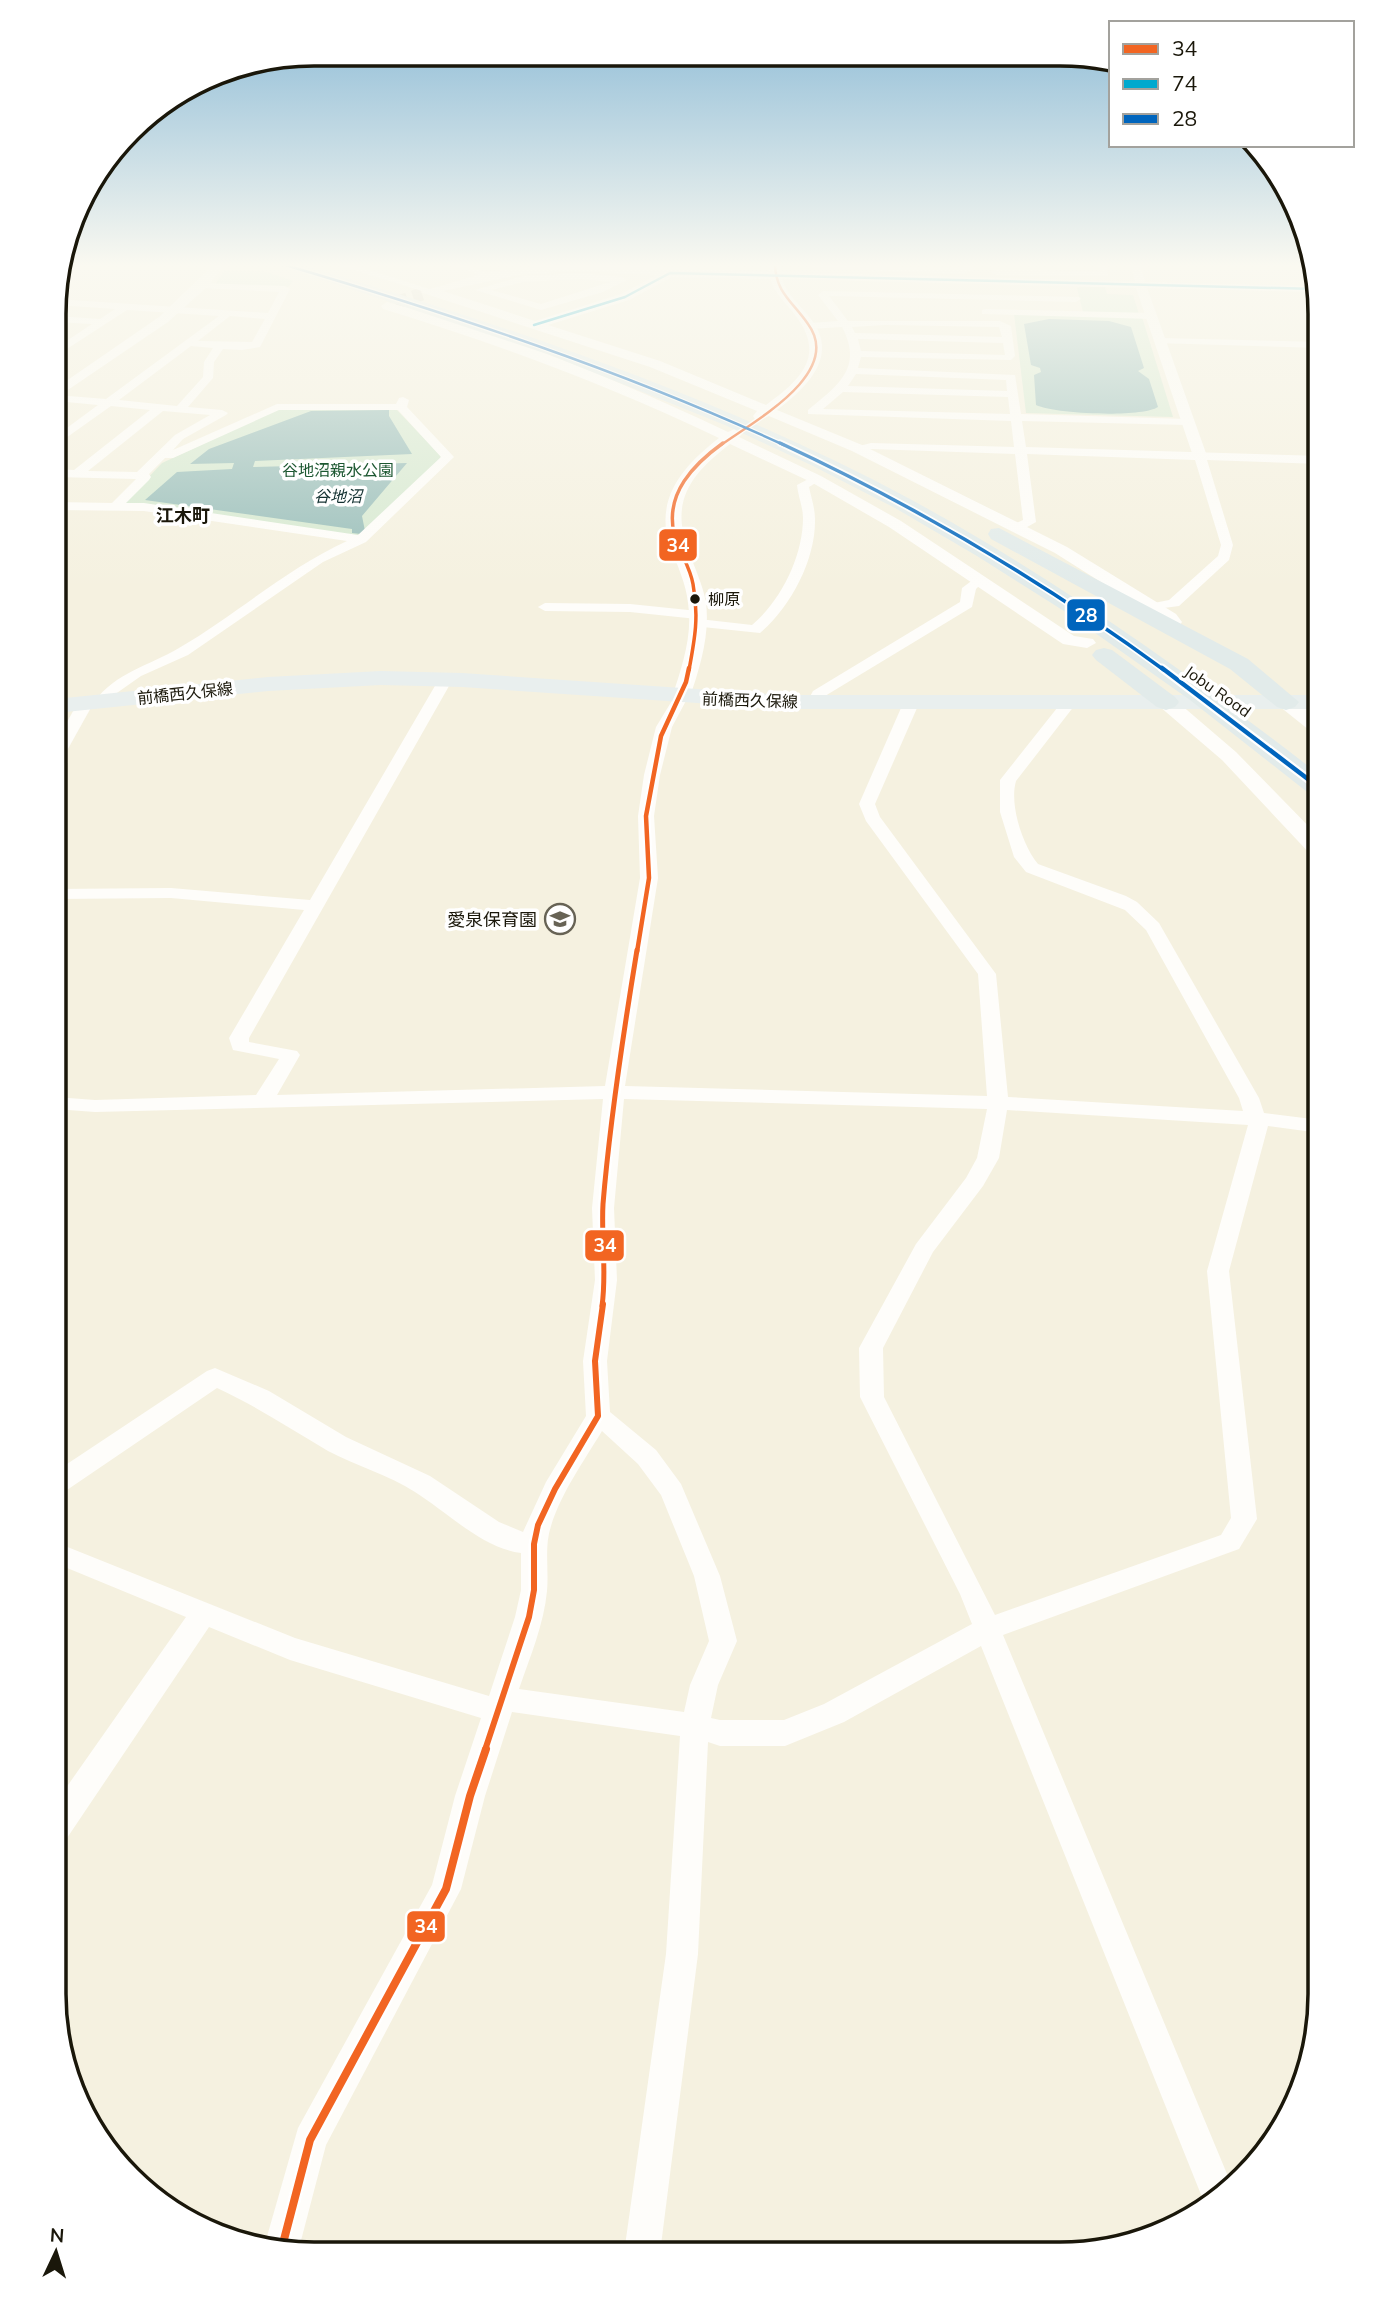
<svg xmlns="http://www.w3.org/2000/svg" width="1375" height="2308" font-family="Mulish,'Noto Sans JP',sans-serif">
<rect width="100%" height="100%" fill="#f5f1e0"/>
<!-- green -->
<g fill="#d6e9d1">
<path d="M224 271H264L293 281 288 287 215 285Z"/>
<path d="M1083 286 1105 287 1107 294 1133 295 1139 314 1083 312 1077 288Z"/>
<path d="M1014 314 1142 317 1173 417 1026 413Z"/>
<path d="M279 409H396L441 456 439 462 361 536 123 504 162 463Z"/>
</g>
<!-- water -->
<g fill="#97bdb9">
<path d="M1049 319 1109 321 1131 327 1144 368 1138 371 1149 379 1158 407C1141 418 1055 414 1036 405L1034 375 1041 372 1040 368 1031 365 1024 324Z"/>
<path d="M389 410V416L412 454 255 461 253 467 407 463 362 516 365 531 361 534 352 533V529L145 500 177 472 232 469 234 463 190 464 209 449 311 411Z"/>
</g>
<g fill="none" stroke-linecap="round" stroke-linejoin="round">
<!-- stream -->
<path stroke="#97bdb9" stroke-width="4.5" d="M56 722 62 717"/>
<!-- tertiary-tunnel -->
<path stroke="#d4d0c0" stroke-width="13" stroke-dasharray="13 6" stroke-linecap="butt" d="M395 303 422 294"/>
<!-- minor -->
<g fill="#fefdfa" fill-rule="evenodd">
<path d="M338 265H353L436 291 428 293Z"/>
<path d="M453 265H467L492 275 487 278Z"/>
<path d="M810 265 962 268 964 265H973L975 270 962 274 814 268Z"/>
<path d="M1098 265H1107L1108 276 996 275 991 272 996 269 1100 272Z"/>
<path d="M1131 265H1140L1145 282 1315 286 1316 292 1141 288 1136 285Z"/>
<path d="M581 273 622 277 627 280 603 292 541 310 475 290 523 276ZM581 279 610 282 541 304 491 290 523 282Z"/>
<path d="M204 283 285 286 290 289 260 347 242 350 223 349 214 362 213 378 188 407 222 410 228 413 226 415 183 439 173 450 277 404H396L399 398 403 397 409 400 407 407 454 457 366 542 323 562 188 655 141 676 114 695 107 705 102 707 94 702C116 672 149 666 179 648 237 614 286 569 347 541L144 511 56 510V502L112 503 136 479 56 477V469L74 470 150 410 111 406 56 445V436L98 405 56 401V395L106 399 219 316 127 310 56 356V348L92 324 56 322V316L100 319 115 309 56 305V299L268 313 279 292 201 288 199 286ZM230 316 265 319 252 342 198 341ZM191 346 213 348 204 362 203 377 177 406 119 400ZM279 410H398L441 457 358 535 144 503H126L149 480 151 477 149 474 165 458H173ZM163 411 210 415 175 435 137 472 88 471Z"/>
<path d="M823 291 1079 297 1081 299 1076 302 829 296 848 321H1000L1011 326 1015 356 1011 360 861 357 858 368 1015 375 1021 414 1187 419 1193 422 1187 425 1022 421 1026 447 1321 456V464L1207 460 1233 545 1229 560 1179 606 1149 610V604L1169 600 1218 556 1221 545 1195 460 1027 454 1036 522 1020 531H1012V525L1023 520 1015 454 871 449 857 451 851 448 871 443 1014 447 1011 421 808 414V410C837 386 864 368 842 327L810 329 805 326 810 323 838 321 818 295ZM885 325 999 327 1002 337 855 333 852 327ZM858 339 1003 343 1005 355 861 351ZM856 374 1006 380 1007 391 848 386ZM843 392 1008 397 1010 414 823 409Z"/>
<path d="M985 309 1152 313 1157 316 1152 319 982 314V310Z"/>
<path d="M1161 338 1321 342V348L1157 343 1156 341Z"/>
<path d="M816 475 822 479 809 487C811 497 815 508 815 519 816 559 791 607 760 633L693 626 691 623 697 619 630 612 545 611 538 607 545 603 630 604 698 611 705 615 699 619 752 625C781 601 803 556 803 518 803 507 798 496 797 485Z"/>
<path d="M978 576 985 580 976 589 972 607 825 696 820 705H810L807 702 813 691 960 602 962 588Z"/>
<path d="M446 675 453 679 249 1038V1042L297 1051 300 1055 277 1095 605 1086 640 878 638 816 644 775 656 727 676 694 681 693 688 697 672 727 660 775 654 816 658 878 625 1086 987 1096 978 974 866 821 859 804 901 708V702L909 697 914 699 917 708 875 804 880 817 996 974 1008 1097 1243 1111 1239 1098 1146 930 1125 910 1026 872 1014 857 1000 812V780L1065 698 1070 696 1078 701 1016 781C1009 805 1023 846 1038 864L1126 896 1137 902 1159 923 1259 1098 1264 1113 1320 1120V1133L1268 1126 1229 1271 1257 1519 1239 1549 1003 1635 1232 2186 1218 2200 1206 2207 981 1646 844 1722 785 1746H720L708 1742 698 1954 660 2253H624L666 1954 680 1736 512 1712 485 1796 461 1889 326 2145 298 2252H281L264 2247 298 2128 432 1885 455 1796 481 1718 290 1660 209 1627 65 1841 54 1845V1805L186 1617 55 1563V1542L295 1638 489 1696 515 1617 521 1590V1553C482 1548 447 1512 415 1492 389 1475 356 1466 328 1451 291 1429 256 1406 217 1388L64 1492 55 1495V1472L207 1371 215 1368 269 1391 346 1437 430 1476 499 1522 523 1532 546 1482 586 1416 583 1361 595 1280 592 1208 603 1099 95 1112 55 1109V1097L95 1100 256 1095 279 1059 233 1050 229 1038 304 910 171 898 56 899V889L171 888 310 900 439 679ZM624 1099 987 1109 977 1158 966 1178 916 1244 859 1348 860 1397 960 1594 972 1624 824 1704 784 1720H720L711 1718 718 1685 737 1641 720 1576 681 1484 656 1450 610 1412 607 1361 617 1280 614 1208ZM1007 1110 1248 1125 1207 1271 1231 1518 1221 1535 995 1615 884 1397 883 1348 933 1252 983 1186 999 1158ZM602 1431 638 1464 661 1495 694 1576 709 1641 690 1685 684 1712 519 1689C530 1657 544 1624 547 1591 549 1569 544 1547 551 1526 561 1493 584 1461 602 1431Z"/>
<path d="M85 699 93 704 64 756 56 761V742L77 704Z"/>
</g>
<!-- tertiary -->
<g fill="#fefdfa" fill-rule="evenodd">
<path d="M213 265H225L207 287 168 322 56 398V388L159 317Z"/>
<path d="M544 265H617L769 272V265H781V272L1145 282 1207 456 1205 459H1195L1193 456 1136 288 782 279C787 295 801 306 811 319 840 356 806 388 777 410L862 445 1067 547 1176 614 1182 622 1176 631H1164L1161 627 1164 622 1055 553 852 451 769 416 760 420 755 419 753 416 757 411 650 367 420 292 488 272ZM576 271 657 275 621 294 535 321 443 291 518 275ZM672 277 770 279C775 294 786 303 795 315 827 356 800 380 766 405L660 361 548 325 629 300Z"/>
<path d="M387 302C505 333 618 380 728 432L737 428 742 429 744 432 739 437 821 476 901 521 1074 636 1093 639 1096 643 1087 648 1063 644 889 527 811 482 730 444C691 474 669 501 689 552 695 569 703 585 706 603 710 635 700 667 690 697L681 703 674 701 672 697C682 667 693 635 688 603 686 583 677 565 670 546 654 499 683 466 719 438 607 385 501 345 383 309L381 306Z"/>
<path d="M1166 696 1173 698 1236 752 1321 839V858L1313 857 1222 760 1159 706 1157 702 1159 698Z"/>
<path d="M1286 696 1293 698 1321 720V736L1314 734 1279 706 1277 702 1279 698Z"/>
</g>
<!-- primary -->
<path fill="#e9efee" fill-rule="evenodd" d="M381 671 462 673 785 695H1321V709H785L462 687 381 685 268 691 56 713V699L268 677Z"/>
<!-- trunk -->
<g fill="#e2ebea" fill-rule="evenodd">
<path d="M278 265H303C511 327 718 396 910 499 1055 578 1190 674 1321 776V797L1311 795 1190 700 1064 611 977 556 895 508 811 465 725 425 550 355Z"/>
<path d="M999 528 1248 659 1299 702 1295 707 1286 710 1277 707 1230 669 991 539 988 534 991 529Z"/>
<path d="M1104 648 1112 650 1175 697 1179 702 1175 707 1166 710 1157 707 1096 660 1092 655 1096 650Z"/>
</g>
<!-- bus-1-far5 casing -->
<g stroke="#fff" stroke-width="5">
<path id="bus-1-far5" d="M721 445C754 421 844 373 808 324 793 302 776 293 775 265"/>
</g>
<!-- bus-1-far4 casing -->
<g stroke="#fff" stroke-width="7">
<path id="bus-1-far4" d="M689 670C695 638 699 616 693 584 690 566 678 550 674 533 665 493 694 464 723 443"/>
</g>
<!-- bus-1-far3 casing -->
<g stroke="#fff" stroke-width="9">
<path id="bus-1-far3" d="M637 952 649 878 646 816 661 736 686 682 689 668"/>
</g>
<!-- bus-1-far2 casing -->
<g stroke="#fff" stroke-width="10">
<path id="bus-1-far2" d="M602 1306C607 1272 601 1238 603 1204 610 1119 623 1035 637 950"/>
</g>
<!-- bus-1-far1 casing -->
<g stroke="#fff" stroke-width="11">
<path id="bus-1-far1" d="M485 1750 529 1617 534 1590V1544L538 1525 555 1489 598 1416 595 1361 603 1304"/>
</g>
<!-- bus-1 casing -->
<g stroke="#fff" stroke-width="13">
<path id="bus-1" d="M281 2251 310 2140 446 1889 470 1796 486 1749"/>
</g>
<!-- bus-2 casing -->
<g stroke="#fff" stroke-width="5">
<path id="bus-2" d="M534 325 625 297 670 273 1316 289"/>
</g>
<!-- bus-3-far2 casing -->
<g stroke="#fff" stroke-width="5">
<path id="bus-3-far2" d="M285 265C455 315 623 371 784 445"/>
</g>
<!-- bus-3-far1 casing -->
<g stroke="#fff" stroke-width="7">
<path id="bus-3-far1" d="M780 443C916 506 1044 582 1164 670"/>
</g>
<!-- bus-3 casing -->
<g stroke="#fff" stroke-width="9">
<path id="bus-3" d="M1162 668 1321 789"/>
</g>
<!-- bus-1-far5 -->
<use href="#bus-1-far5" stroke="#f26522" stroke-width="2.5"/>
<!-- bus-1-far4 -->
<use href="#bus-1-far4" stroke="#f26522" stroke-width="3.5"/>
<!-- bus-1-far3 -->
<use href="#bus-1-far3" stroke="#f26522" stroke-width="4.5"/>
<!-- bus-1-far2 -->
<use href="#bus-1-far2" stroke="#f26522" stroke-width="5"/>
<!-- bus-1-far1 -->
<use href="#bus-1-far1" stroke="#f26522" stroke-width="6"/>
<!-- bus-1 -->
<use href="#bus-1" stroke="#f26522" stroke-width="8"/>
<!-- bus-2 -->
<use href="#bus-2" stroke="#00a9ce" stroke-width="2.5"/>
<!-- bus-3-far2 -->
<use href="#bus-3-far2" stroke="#0065bd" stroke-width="2.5"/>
<!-- bus-3-far1 -->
<use href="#bus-3-far1" stroke="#0065bd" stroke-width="3.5"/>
<!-- bus-3 -->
<use href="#bus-3" stroke="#0065bd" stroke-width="4.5"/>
</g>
<!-- sky -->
<linearGradient id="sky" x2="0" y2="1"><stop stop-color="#87b8d5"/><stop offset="0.45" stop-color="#faf9f1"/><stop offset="1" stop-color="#faf9f1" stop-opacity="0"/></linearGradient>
<rect width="1375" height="589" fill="url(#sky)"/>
<!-- icons -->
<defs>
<g id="school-ring" transform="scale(1.575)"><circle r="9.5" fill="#fff" stroke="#676355" stroke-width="1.5"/><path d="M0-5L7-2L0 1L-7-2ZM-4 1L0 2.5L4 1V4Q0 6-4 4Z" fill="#676355"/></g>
</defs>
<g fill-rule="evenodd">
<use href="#school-ring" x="560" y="919"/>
</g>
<!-- markers -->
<circle fill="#1a170a" stroke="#fff" stroke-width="2.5" cx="695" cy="599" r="6"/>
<g text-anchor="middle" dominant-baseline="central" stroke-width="7" stroke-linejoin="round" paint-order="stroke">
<!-- far-park labels -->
<g font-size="16" fill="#1c5731" stroke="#fff">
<text x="338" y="470">谷地沼親水公園</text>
</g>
<!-- far-water labels -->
<g font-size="16" font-style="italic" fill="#123030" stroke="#fff">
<text x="338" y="496">谷地沼</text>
</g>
<!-- bus labels -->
<g font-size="16" fill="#1a170a" stroke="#fff" text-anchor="start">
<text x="708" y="599">柳原</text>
</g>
<!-- far-street labels -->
<g font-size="16" fill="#1a170a" stroke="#fff">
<text transform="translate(1218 691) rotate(35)">Jobu Road</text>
<text transform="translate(185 693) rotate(-6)">前橋西久保線</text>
<text transform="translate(750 700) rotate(2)">前橋西久保線</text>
</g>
<!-- far-quarter labels -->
<g font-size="18" font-weight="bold" fill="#1a170a" stroke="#fff">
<text x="183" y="515">江木町</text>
</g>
<!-- poi labels -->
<g font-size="18" fill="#1a170a" stroke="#fff" text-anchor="end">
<text x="537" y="919">愛泉保育園</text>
</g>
</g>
<!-- crop -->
<path d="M0 0H1375V2308H0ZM314 66H1060A248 248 0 0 1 1308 314V1994A248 248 0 0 1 1060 2242H314A248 248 0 0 1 66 1994V314A248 248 0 0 1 314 66Z" fill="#fff" fill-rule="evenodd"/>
<path fill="none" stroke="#1a170a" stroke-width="3.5" d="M314 66H1060A248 248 0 0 1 1308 314V1994A248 248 0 0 1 1060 2242H314A248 248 0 0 1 66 1994V314A248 248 0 0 1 314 66Z"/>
<g stroke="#fff" stroke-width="2.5">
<rect x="658" y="528" width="40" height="34" rx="7" fill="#f26522"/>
<rect x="1066" y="598" width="40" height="34" rx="7" fill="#0065bd"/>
<rect x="584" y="1229" width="41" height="33" rx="7" fill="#f26522"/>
<rect x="406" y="1910" width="40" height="33" rx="7" fill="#f26522"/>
</g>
<g font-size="19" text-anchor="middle" font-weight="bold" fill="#fff">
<text x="678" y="552">34</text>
<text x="1086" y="622">28</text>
<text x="605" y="1252">34</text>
<text x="426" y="1933">34</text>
</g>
<!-- legend -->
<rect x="1109" y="21" width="245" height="126" fill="#ffffff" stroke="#a3a29d" stroke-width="2"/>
<rect x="1123" y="44" width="35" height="10" fill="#f26522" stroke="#a3a29d" stroke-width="2"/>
<text x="1172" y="56" font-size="21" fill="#1a170a">34</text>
<rect x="1123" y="79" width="35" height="10" fill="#00a9ce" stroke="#a3a29d" stroke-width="2"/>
<text x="1172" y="91" font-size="21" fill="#1a170a">74</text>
<rect x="1123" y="114" width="35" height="10" fill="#0065bd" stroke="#a3a29d" stroke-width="2"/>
<text x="1172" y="126" font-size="21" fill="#1a170a">28</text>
<!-- north arrow -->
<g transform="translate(56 2252) rotate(4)" stroke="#ffffff" stroke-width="5" paint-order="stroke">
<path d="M0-5L12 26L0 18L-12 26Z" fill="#1a170a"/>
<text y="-10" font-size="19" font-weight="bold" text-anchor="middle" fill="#1a170a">N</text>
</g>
</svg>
